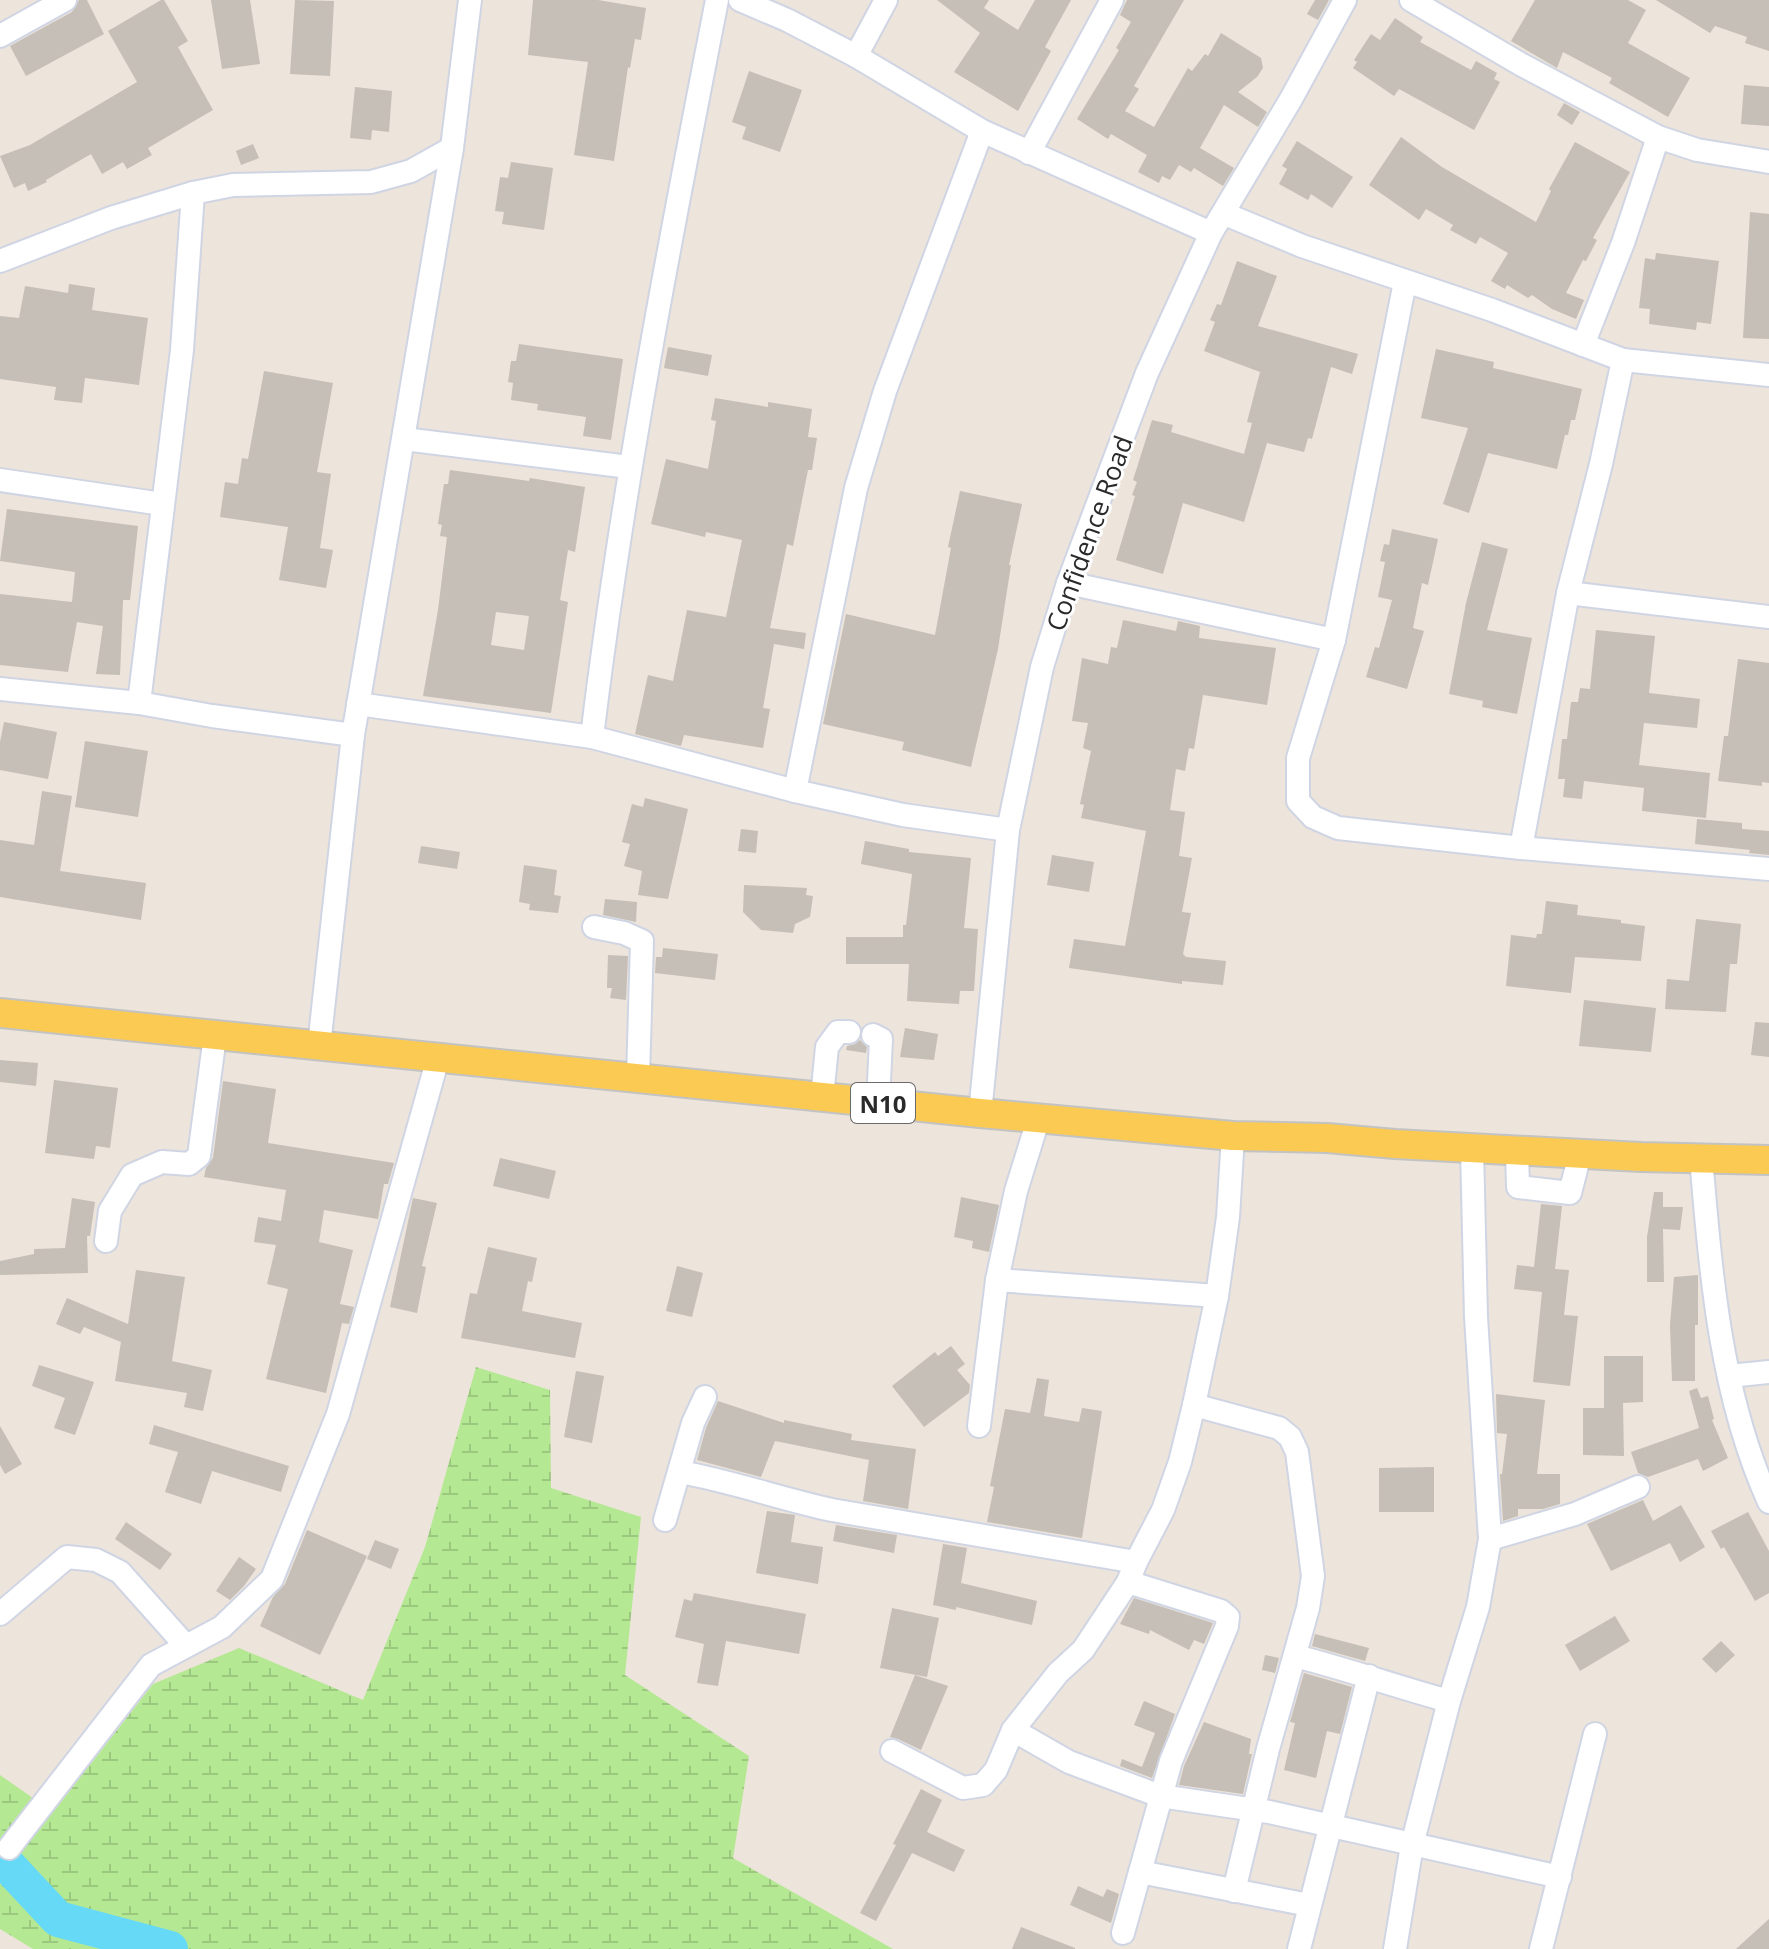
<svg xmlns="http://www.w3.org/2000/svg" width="1769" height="1949" font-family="'Open Sans',sans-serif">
<defs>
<pattern id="wetland-marsh" width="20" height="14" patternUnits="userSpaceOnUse" patternTransform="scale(2)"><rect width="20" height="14" fill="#b5e893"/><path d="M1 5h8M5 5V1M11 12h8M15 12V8" fill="none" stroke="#9cc77f"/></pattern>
</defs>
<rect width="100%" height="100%" fill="#ede4db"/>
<!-- wetland -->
<path fill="url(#wetland-marsh)" d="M476 1367 550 1390 551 1488 641 1517 625 1675 749 1756 733 1858 893 1949H33L0 1929V1775L53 1812 153 1684 239 1648 363 1700 425 1547Z"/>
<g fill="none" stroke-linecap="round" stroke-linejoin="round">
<!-- river -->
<path stroke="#66d9f7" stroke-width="36" d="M0 1857 58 1919 170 1949"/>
</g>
<!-- building -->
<g fill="#c5bfb7" fill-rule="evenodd">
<path d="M79 0H87L104 34 26 76 10 46 72 12Z"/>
<path d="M161 0H164L188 41 178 47 213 110 148 148 152 155 127 169 123 162 102 174 91 154 46 180 47 182 28 191 25 183 14 188 0 156 30 145 137 82 108 31Z"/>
<path d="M211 0H250L260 64 222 69Z"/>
<path d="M295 0 334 1 330 76 290 74Z"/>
<path d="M533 0H598L646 8 641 40 635 39 630 68 628 67 614 161 574 155 588 62 528 55Z"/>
<path d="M937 0H989L984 8 1018 30 1035 0H1071L1045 47 1051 51 1018 111 954 72 980 33Z"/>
<path d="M1127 0H1184L1134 86 1139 89 1125 111 1154 127 1188 68 1192 71 1205 54 1208 56 1221 33 1261 58 1263 68 1257 77 1238 92 1267 112 1258 127 1224 105 1200 148 1234 168 1223 186 1194 168 1191 172 1179 165 1170 180 1162 176 1159 183 1138 172 1147 155 1111 134 1108 139 1077 119 1119 50 1116 48 1131 22 1120 15Z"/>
<path d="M1315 0H1329L1318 20 1307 14Z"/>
<path d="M1535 0H1628L1646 10 1628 43 1690 78 1668 117 1609 83 1612 78 1563 52 1557 68 1511 41Z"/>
<path d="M1656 0H1769V51L1745 43 1747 37 1715 26 1710 33Z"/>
<path d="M1395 18 1423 37 1420 42 1471 70 1476 61 1497 73 1494 79 1500 82 1474 130 1399 89 1394 96 1353 68 1357 62 1354 60 1371 34 1380 40Z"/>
<path d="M749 71 802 90 780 152 742 139 746 127 732 122Z"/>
<path d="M1744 85 1769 87V126L1741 124Z"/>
<path d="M355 87 392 91 389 132 372 130 371 140 350 138Z"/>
<path d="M1564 103 1580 112 1572 125 1557 115Z"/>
<path d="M1401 137 1442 167 1536 222 1551 191 1549 189 1575 142 1630 172 1593 238 1597 240 1586 261 1583 260 1566 293 1584 300 1576 319 1552 309 1532 295 1528 298 1507 285 1505 289 1491 281 1508 253 1480 237 1476 244 1450 230 1453 225 1426 209 1419 220 1369 185Z"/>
<path d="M1297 141 1353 177 1332 208 1311 194 1308 200 1279 184 1287 169 1282 166Z"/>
<path d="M253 144 259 158 241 165 236 151Z"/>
<path d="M511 162 553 168 544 230 502 224 504 212 495 211 500 177 508 178Z"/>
<path d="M1750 212 1769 214V339L1743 338Z"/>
<path d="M1656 253 1719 261 1711 324 1697 322 1696 330 1649 324 1650 309 1639 308 1645 258 1655 260Z"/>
<path d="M1237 261 1277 276 1258 326 1358 354 1352 374 1331 367 1312 439 1308 438 1304 452 1267 443 1244 522 1183 503 1163 574 1116 560 1135 496 1132 495 1137 482 1133 480 1152 420 1173 425 1171 432 1244 454 1252 423 1247 422 1260 372 1204 351 1215 322 1210 320 1217 304 1221 305Z"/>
<path d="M69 284 95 288 92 310 148 318 139 385 85 378 82 403 54 400 56 387 0 379V316L19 318 25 286 68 293Z"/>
<path d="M519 344 623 359 611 440 583 436 586 417 537 410 538 404 511 400 513 383 508 382 511 361H516Z"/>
<path d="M668 347 712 355 708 376 664 368Z"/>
<path d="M1436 349 1494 362 1493 368 1582 389 1575 420H1571L1568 435H1565L1557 469 1488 453 1469 513 1443 504 1468 428 1421 418Z"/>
<path d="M264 371 333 383 317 472 331 474 320 548 333 550 326 588 279 580 288 527 220 517 225 482 238 484 242 458 248 459Z"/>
<path d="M715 398 768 407V402L812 409 808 437 817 438 812 470H808L793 546 787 544 770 628 806 633 804 649 774 644 763 708 770 709 763 748 684 735 681 746 635 734 648 675 673 681 687 610 726 617 742 540 706 532 705 537 651 524 666 459 708 469 716 421 711 420Z"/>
<path d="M450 470 529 481 530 478 585 487 575 552 568 550 560 600 568 602 551 713 423 696 438 610 447 537 440 536 442 525 438 524 444 484H448ZM496 612 529 616 524 650 491 645Z"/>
<path d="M960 491 1022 504 1009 565H1011L998 649 971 767 902 750 904 742 823 724 846 614 935 635 951 548 948 547Z"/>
<path d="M7 509 138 526 130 600H123L120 675 96 674 103 626 77 622 68 672 0 665V594L72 602 75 572 0 561Z"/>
<path d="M1392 529 1438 539 1428 585 1422 583 1413 628 1424 631 1407 689 1366 677 1375 647 1379 648 1392 600 1378 597 1385 562 1380 561 1384 544 1389 545Z"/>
<path d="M1482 542 1508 549 1487 630 1532 638 1517 714 1482 707 1483 701 1449 694 1466 603Z"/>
<path d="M1123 620 1176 631 1178 621 1200 626 1199 638 1276 648 1267 705 1203 695 1194 749 1189 748 1185 771 1176 769 1170 810 1185 812 1179 856 1192 858 1182 912 1191 913 1183 954 1186 957 1226 961 1223 985 1182 981V984L1069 968 1074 939 1125 946 1146 831 1081 818 1084 805 1080 804 1091 751 1083 748 1088 723 1072 721 1082 658 1108 664 1111 647 1117 648Z"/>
<path d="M1596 630 1655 636 1649 693 1700 699 1697 728 1644 723 1639 765 1710 773 1706 818 1642 811 1644 788 1584 781 1582 799 1563 797 1565 779H1558L1562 739H1567L1571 702H1578L1580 688 1590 689Z"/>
<path d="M1738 659 1769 663V783L1762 782V786L1718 781 1724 736H1728Z"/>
<path d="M4 722 57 732 48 779 0 770V742Z"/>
<path d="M85 741 148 751 138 817 75 807Z"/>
<path d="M42 791 72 796 60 871 146 883 141 920 0 897V840L34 845Z"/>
<path d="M645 798 688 809 668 899 638 895 642 871 624 866 630 844 622 842 632 804 643 807Z"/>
<path d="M1697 819 1742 823V829L1769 831V855L1749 853 1750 850 1695 844Z"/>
<path d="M741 829 758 831 756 853 738 851Z"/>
<path d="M865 841 909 849V852L971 858 964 928 978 929 974 991H960L959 1004 907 1001 909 964H846V937H903V925H906L912 874 861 864Z"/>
<path d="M421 846 460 852 457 869 418 863Z"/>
<path d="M1052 855 1094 862 1089 892 1047 885Z"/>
<path d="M524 865 557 870 554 895 561 896 558 913 529 910 530 904 519 902Z"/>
<path d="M744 885 807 888 806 895 813 896 810 917 795 924 793 933 761 930 743 912Z"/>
<path d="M605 899 637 902 636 922 603 915Z"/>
<path d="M1546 901 1578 905 1577 915 1621 920V923L1645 926 1641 961 1575 957 1571 993 1506 986 1511 935 1536 938 1537 934H1542Z"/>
<path d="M1696 919 1741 924 1737 964H1730L1726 1012 1665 1009 1667 979 1689 981Z"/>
<path d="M663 948 718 954 715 980 655 973 656 957H662Z"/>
<path d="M608 955 628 956 626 1000 610 998 612 988H607Z"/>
<path d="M1584 1000 1656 1008 1651 1052 1579 1046Z"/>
<path d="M1755 1022 1769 1023V1057L1751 1055Z"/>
<path d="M905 1028 938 1034 934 1060 900 1057Z"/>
<path d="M860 1040 867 1047 866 1053 846 1050 847 1046 855 1044Z"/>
<path d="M0 1060 38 1063 36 1086 0 1082Z"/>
<path d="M54 1080 118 1088 110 1148 96 1146 94 1159 45 1153Z"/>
<path d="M223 1081 276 1089 268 1143 394 1163 388 1184H384L378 1219 324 1210 319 1242 353 1250 340 1304 354 1307 349 1324 342 1323 326 1393 266 1379 288 1289 267 1284 276 1245 254 1242 258 1217 281 1221 286 1190 204 1177 206 1168 213 1158Z"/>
<path d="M500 1158 556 1171 549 1199 493 1186Z"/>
<path d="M1654 1192H1663V1207H1683L1680 1230 1663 1229 1664 1282H1647V1237Z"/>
<path d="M961 1197 999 1205 989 1252 972 1248 973 1241 954 1237Z"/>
<path d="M72 1198 95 1202 90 1236H87L88 1273 0 1275V1261L34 1254V1249L65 1248Z"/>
<path d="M413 1198 437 1203 422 1266 426 1267 417 1313 390 1307Z"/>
<path d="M1541 1204 1562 1206 1555 1269 1569 1270 1564 1315 1578 1316 1570 1386 1533 1382 1542 1292 1514 1289 1517 1265 1534 1267Z"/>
<path d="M488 1247 537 1258 532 1282 528 1281 522 1311 582 1323 575 1358 461 1338 470 1293 477 1294Z"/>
<path d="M677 1266 703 1273 692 1317 666 1311Z"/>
<path d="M136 1270 185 1277 172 1361 212 1370 203 1411 184 1407 187 1393 115 1381 121 1342 84 1327 80 1334 56 1324 67 1298 128 1324Z"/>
<path d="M1698 1275V1325H1695V1381H1672L1670 1325 1674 1277Z"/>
<path d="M951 1346 965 1364 957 1370 970 1385 969 1393 924 1427 892 1386 935 1352 938 1356Z"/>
<path d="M1604 1356H1643V1402L1623 1403 1624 1456 1583 1455V1408H1604Z"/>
<path d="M39 1365 94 1382 75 1435 54 1428 65 1398 32 1386Z"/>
<path d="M576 1371 604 1376 592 1443 564 1437Z"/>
<path d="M1037 1378 1049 1380 1044 1416 1079 1422 1082 1408 1102 1411 1082 1538 987 1522 994 1487 990 1486 1005 1409 1030 1413Z"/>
<path d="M1697 1388 1701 1398 1708 1396 1714 1419 1712 1420 1728 1458 1703 1471 1698 1459 1648 1477 1638 1473 1631 1452 1699 1428 1689 1391Z"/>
<path d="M1496 1394 1545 1400 1537 1474H1560V1504L1543 1509H1518V1516L1503 1521 1500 1474H1502L1507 1434 1497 1433Z"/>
<path d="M718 1401 784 1423V1420L852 1434 851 1440 916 1449 908 1509 863 1501 869 1460 775 1441 761 1477 697 1460 706 1428Z"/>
<path d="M154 1425 289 1466 281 1492 212 1471 201 1504 165 1492 178 1452 149 1444Z"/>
<path d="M0 1426 22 1464 5 1474 0 1465Z"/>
<path d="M1434 1467V1512H1379V1468Z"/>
<path d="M1643 1500 1653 1521 1681 1505 1705 1547 1680 1562 1670 1543 1611 1571 1587 1524Z"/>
<path d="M767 1511 795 1515 791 1542 823 1547 818 1584 756 1573Z"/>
<path d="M1748 1512 1769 1551V1593L1755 1601 1724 1547 1721 1549 1711 1531Z"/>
<path d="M126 1522 172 1554 160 1570 115 1539Z"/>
<path d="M836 1525 897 1535 894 1553 833 1541Z"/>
<path d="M307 1530 367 1556 320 1655 260 1626 273 1597 285 1584Z"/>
<path d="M375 1540 399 1549 391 1569 367 1559Z"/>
<path d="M943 1544 967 1548 961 1583 1037 1601 1032 1625 956 1607V1610L933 1605Z"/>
<path d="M239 1557 256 1569 244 1586 230 1600 216 1591Z"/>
<path d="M694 1593 806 1614 799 1654 726 1641 718 1686 697 1683 704 1644 675 1637 684 1599 692 1601Z"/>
<path d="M1134 1598 1213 1623 1204 1644 1194 1640 1189 1650 1150 1630 1149 1634 1120 1624Z"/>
<path d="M892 1608 939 1618 927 1677 880 1668Z"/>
<path d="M1615 1616 1630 1641 1580 1671 1565 1645Z"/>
<path d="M1315 1634 1369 1648 1365 1661 1312 1646Z"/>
<path d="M1721 1641 1735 1655 1716 1673 1702 1659Z"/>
<path d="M1265 1655 1279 1658 1275 1673 1262 1670Z"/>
<path d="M1304 1673 1352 1687 1340 1734 1327 1731 1316 1778 1284 1770 1295 1723 1290 1722Z"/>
<path d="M915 1675 948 1686 921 1750 898 1739 890 1737Z"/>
<path d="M1144 1701 1175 1714 1152 1778 1120 1766 1122 1759 1142 1767 1155 1733 1134 1725Z"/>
<path d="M1204 1722 1251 1739 1249 1754H1252L1243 1794 1179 1785 1184 1766Z"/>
<path d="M921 1789 942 1800 927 1832 965 1850 954 1872 912 1853 876 1921 860 1913 896 1845 893 1844Z"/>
<path d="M1078 1886 1103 1897 1107 1889 1119 1894 1111 1923 1070 1905Z"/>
<path d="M1769 1919V1949H1736Z"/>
<path d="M1021 1927 1075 1948V1949H1012Z"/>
</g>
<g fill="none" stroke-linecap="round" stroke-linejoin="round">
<!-- minor casing -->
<g stroke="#d0d5e4" stroke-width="26">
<g id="minor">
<path d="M740 0 787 20 856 56 982 131 1211 233"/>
<path d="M1411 0 1522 65 1658 137 1697 150 1769 162"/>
<path d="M0 36 65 0"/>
<path d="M856 56 886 0"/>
<path d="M1029 153 1112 0"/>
<path d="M1225 214 1302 246 1492 310 1623 360 1769 375"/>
<path d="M0 261 111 218 193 193"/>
<path d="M1405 282 1334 640 1298 758V801L1313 817 1338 828 1521 848 1769 869"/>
<path d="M1583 345 1623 243 1658 137"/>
<path d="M404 439 629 467"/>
<path d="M0 480 162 504"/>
<path d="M1068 583 1334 640"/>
<path d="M1568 593 1769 617"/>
<path d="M0 689 139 703 212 716 353 735"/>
<path d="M139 703 182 350 193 193 233 185 371 182 411 171 452 148"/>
<path d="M358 704 592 737 795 791 903 815 1008 830"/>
<path d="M592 737C622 489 669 245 717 0"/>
<path d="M795 791 856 488 885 391 982 131"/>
<path d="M1521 848 1568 593 1601 464 1623 360"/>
<path d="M594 927 624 933 642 941 638 1078"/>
<path d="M873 1035 881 1039 878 1103"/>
<path d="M319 1046 353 735 452 148 470 0"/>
<path d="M822 1097 827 1047 838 1032H849"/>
<path d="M980 1113 1008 830 1042 667 1068 583 1147 373 1211 233 1291 99 1345 0"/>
<path d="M1517 1151 1518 1187 1570 1193 1580 1154"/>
<path d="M1701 1158C1711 1274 1720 1394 1769 1502"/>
<path d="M106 1241 110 1211 132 1175 162 1162 189 1164 199 1156 215 1036"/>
<path d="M997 1280 1217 1296"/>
<path d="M1729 1376 1769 1372"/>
<path d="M1194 1405 1279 1428 1290 1437 1297 1452 1313 1576 1308 1608 1268 1749 1234 1891"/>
<path d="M979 1426 997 1280 1016 1191 1039 1117"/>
<path d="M680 1472C731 1481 781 1499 832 1510L1136 1562"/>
<path d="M665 1520 693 1423 705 1397"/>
<path d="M1490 1539 1575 1514 1638 1487"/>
<path d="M0 1614 67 1557 96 1560 120 1572 186 1646"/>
<path d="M1295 1656C1347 1669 1397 1687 1449 1701"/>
<path d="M1013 1730 1069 1762 1160 1796 1269 1812 1560 1877"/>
<path d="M892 1751 963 1788 983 1785 996 1770 1013 1730 1058 1673 1083 1650 1128 1582 1136 1562 1163 1510 1180 1462 1194 1405 1217 1296 1228 1217 1233 1136"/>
<path d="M9 1848 151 1665 222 1627 272 1579 338 1414 438 1058"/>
<path d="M1140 1872 1309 1905"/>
<path d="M1123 1933 1171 1761 1227 1626 1228 1617 1221 1611 1128 1582"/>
<path d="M1299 1949 1369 1676"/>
<path d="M1395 1949 1412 1845 1449 1701 1478 1607 1490 1539 1476 1317 1472 1148"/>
<path d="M1541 1949 1595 1734"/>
</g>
</g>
<!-- major casing -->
<g stroke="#c3c3c3" stroke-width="32">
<path id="major" d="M0 1013 980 1113 1233 1136 1327 1138 1395 1144 1641 1157 1769 1160"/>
</g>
<!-- minor -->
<use href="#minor" stroke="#fff" stroke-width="22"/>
<!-- major -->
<use href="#major" stroke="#faca53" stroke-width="28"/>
</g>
<g text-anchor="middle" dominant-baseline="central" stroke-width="6" stroke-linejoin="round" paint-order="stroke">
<!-- shield labels -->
<rect fill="#fff" stroke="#6a6a6a" stroke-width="2" x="851" y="1083" width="64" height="40" rx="6"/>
<g font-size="24" font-weight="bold" fill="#2a2a2a">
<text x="883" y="1103">N10</text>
</g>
<!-- street labels -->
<g font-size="26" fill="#2a2a2a" stroke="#fff">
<text transform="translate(1089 533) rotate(-70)">Confidence Road</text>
</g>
</g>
</svg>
